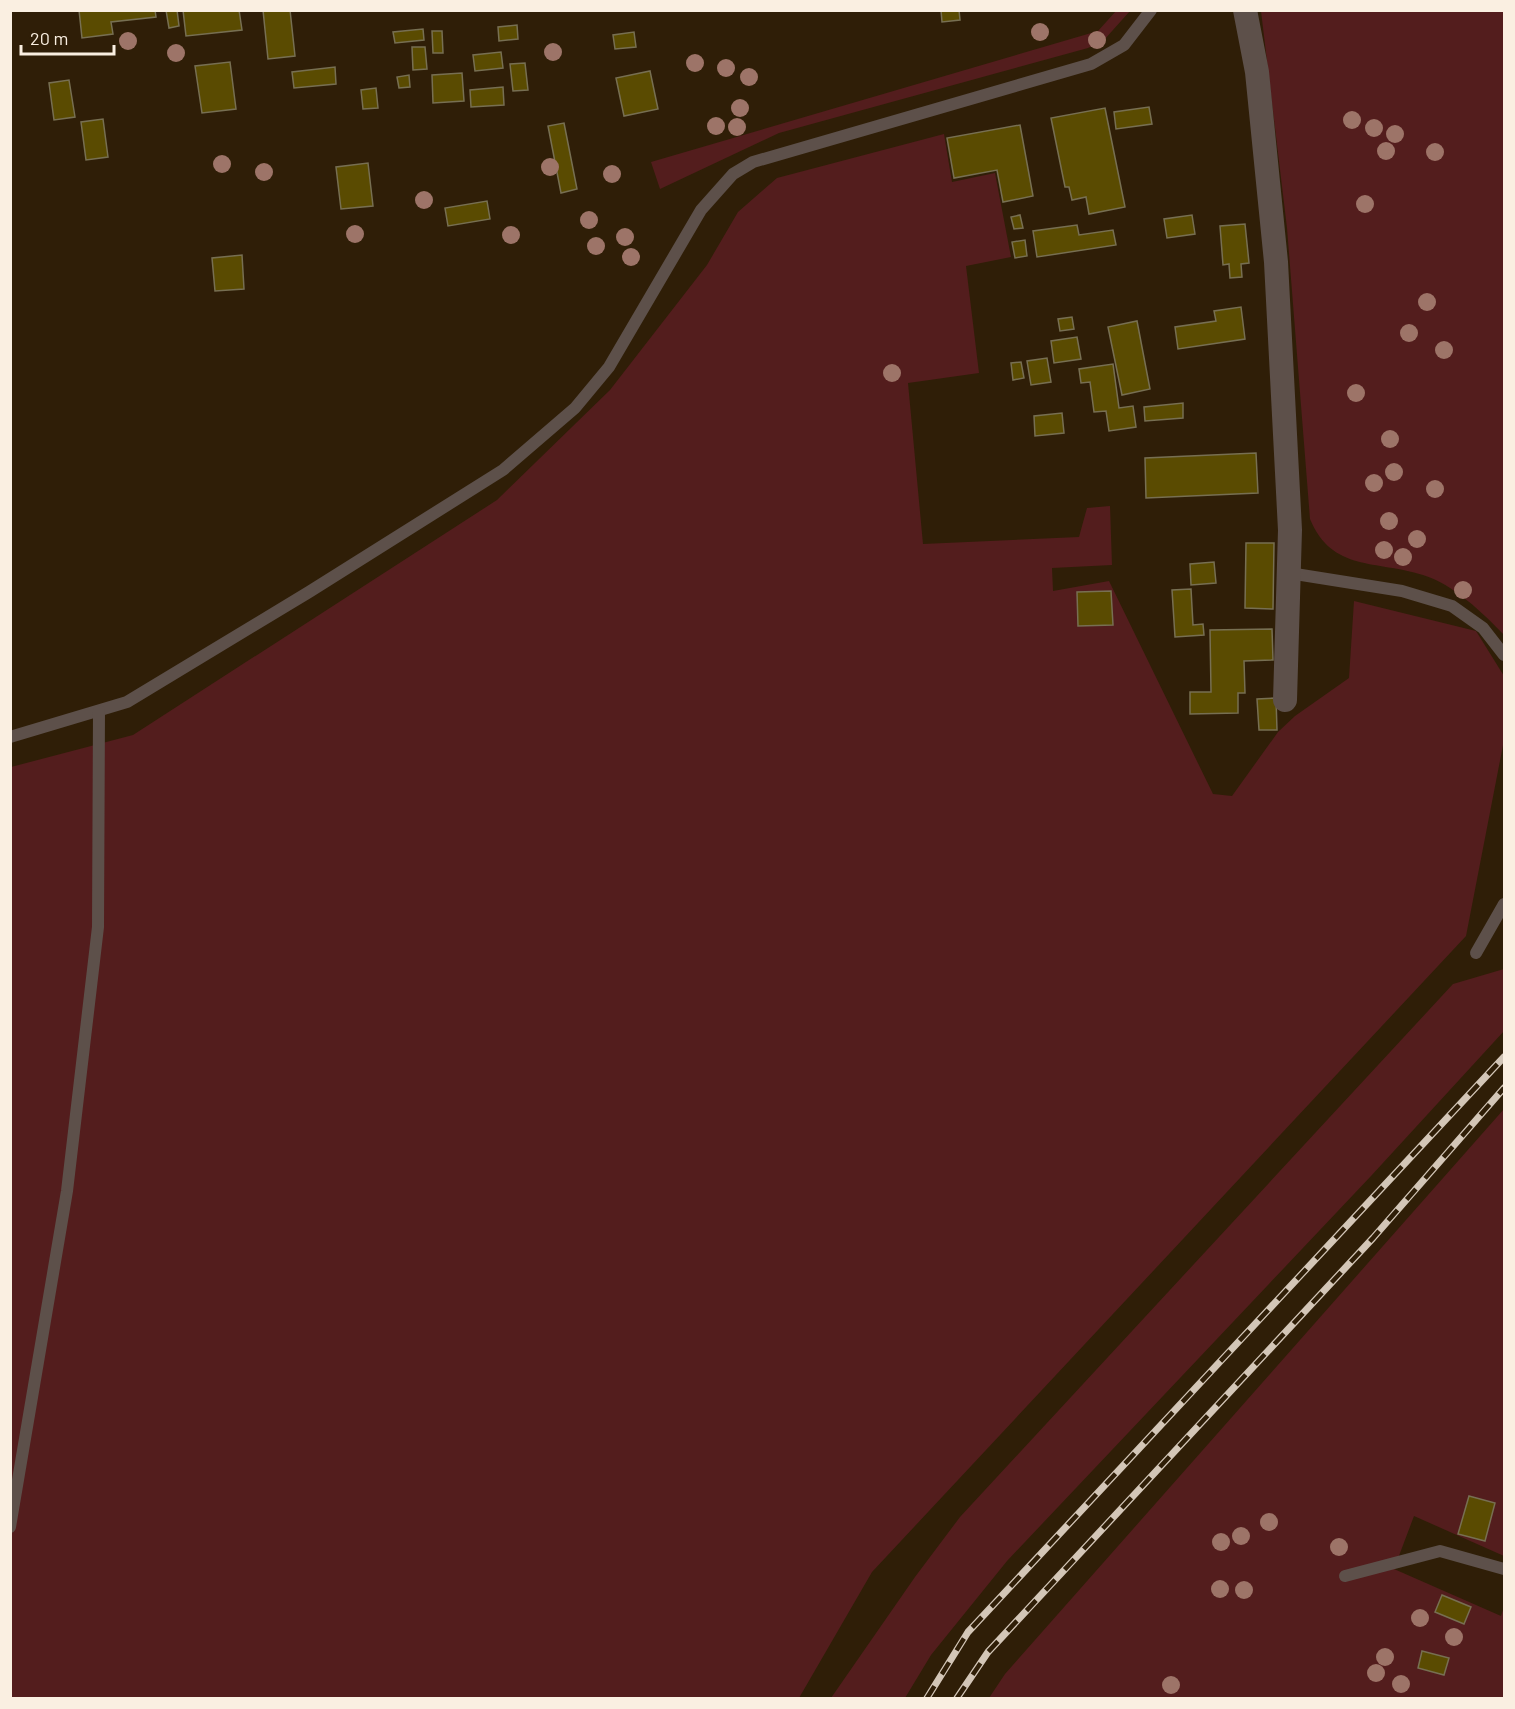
<svg xmlns="http://www.w3.org/2000/svg" width="1515" height="1709" font-family="Barlow,sans-serif">
<rect width="100%" height="100%" fill="#2f1e07"/>
<!-- green -->
<g fill="#531d1d">
<path d="M1116 11H1130L1104 40 1088 48 779 133 660 189 651 162 1098 31Z"/>
<path d="M1261 11H1504V635C1483 613 1453 584 1423 575 1376 560 1332 572 1310 519L1287 228Z"/>
<path d="M944 134 952 182 995 173 1011 257 966 266 979 373 908 383 923 544 1079 537 1087 508 1110 506 1112 565 1052 568 1053 591 1109 581 1213 794 1232 796 1278 732 1295 716 1349 678 1354 601 1476 631 1504 676V740L1466 936 872 1572 799 1698H11V767L133 735 497 500 610 390 707 265 738 212 777 178Z"/>
<path d="M1504 969V1031L1371 1176 1007 1561 931 1655 905 1698H831L915 1577 960 1517 1453 984Z"/>
<path d="M1504 1109V1556L1414 1516 1394 1569 1501 1616 1504 1607V1698H989L1005 1674Z"/>
</g>
<!-- building -->
<g fill="#5a4b01" stroke="#776f52" stroke-width="1.5">
<path d="M79 10H155L156 17 111 22 113 34 82 38Z"/>
<path d="M166 10H177L179 26 169 28Z"/>
<path d="M183 10H239L242 30 186 36Z"/>
<path d="M263 10H290L295 56 268 59Z"/>
<path d="M941 10H959L960 20 942 22Z"/>
<path d="M517 25 518 39 499 41 498 27Z"/>
<path d="M423 29 424 40 395 43 393 32Z"/>
<path d="M432 31H442L443 53H433Z"/>
<path d="M634 32 636 47 615 49 613 35Z"/>
<path d="M412 47H425L427 69 413 70Z"/>
<path d="M501 52 503 68 475 71 473 55Z"/>
<path d="M230 62 236 109 202 113 195 66Z"/>
<path d="M525 63 528 90 513 91 510 64Z"/>
<path d="M335 67 336 84 294 88 292 72Z"/>
<path d="M650 71 658 109 624 116 616 78Z"/>
<path d="M462 73 464 101 433 103 432 75Z"/>
<path d="M409 75 410 87 399 88 397 77Z"/>
<path d="M69 80 75 117 54 120 49 83Z"/>
<path d="M503 87 504 105 471 107 470 90Z"/>
<path d="M376 88 378 108 363 109 361 90Z"/>
<path d="M1149 107 1152 124 1116 129 1114 112Z"/>
<path d="M1105 108 1125 207 1089 214 1086 197 1072 200 1069 187H1065L1051 118Z"/>
<path d="M103 119 108 157 86 160 81 122Z"/>
<path d="M564 123 577 189 561 193 548 126Z"/>
<path d="M1020 125 1033 196 1003 202 997 170 954 178 947 138Z"/>
<path d="M368 163 373 206 341 209 336 167Z"/>
<path d="M487 201 490 219 448 226 445 208Z"/>
<path d="M1020 215 1023 228 1014 229 1011 217Z"/>
<path d="M1192 215 1195 234 1167 238 1164 219Z"/>
<path d="M1245 224 1249 263 1241 264 1242 277 1230 278 1229 264 1223 265 1220 226Z"/>
<path d="M1077 225 1079 235 1113 230 1116 245 1037 257 1033 231Z"/>
<path d="M1025 240 1027 256 1015 258 1012 242Z"/>
<path d="M242 255 244 289 215 291 212 258Z"/>
<path d="M1241 307 1245 339 1178 349 1175 327 1216 321 1214 311Z"/>
<path d="M1072 317 1074 329 1060 331 1058 319Z"/>
<path d="M1137 321 1150 389 1122 395 1108 327Z"/>
<path d="M1077 337 1081 359 1054 363 1051 341Z"/>
<path d="M1047 358 1051 382 1031 385 1027 361Z"/>
<path d="M1021 362 1024 378 1013 380 1011 363Z"/>
<path d="M1113 364 1119 408 1133 406 1136 427 1109 431 1106 411 1094 412 1090 382 1081 383 1079 369Z"/>
<path d="M1183 403V418L1145 421 1144 407Z"/>
<path d="M1062 413 1064 433 1035 436 1034 416Z"/>
<path d="M1256 453 1258 493 1146 498 1145 458Z"/>
<path d="M1246 543H1274L1273 609 1245 608Z"/>
<path d="M1214 562 1216 583 1191 585 1190 564Z"/>
<path d="M1191 589 1193 625 1203 624 1204 635 1175 637 1172 590Z"/>
<path d="M1111 591 1113 625 1078 626 1077 592Z"/>
<path d="M1272 629 1273 660 1244 661 1245 693H1238V713L1190 714V692H1211L1210 630Z"/>
<path d="M1276 698 1277 730H1259L1257 699Z"/>
<path d="M1469 1496 1495 1503 1485 1541 1458 1534Z"/>
<path d="M1442 1595 1471 1607 1464 1624 1435 1612Z"/>
<path d="M1422 1651 1449 1658 1444 1675 1418 1668Z"/>
</g>
<g fill="none" stroke-linecap="round" stroke-linejoin="round">
<!-- lane -->
<g stroke="#5d504a" stroke-width="12">
<path d="M1289 573 1402 591 1452 606 1483 628 1504 655"/>
<path d="M10 737 127 702 309 592 503 470 575 408 609 367 701 210 733 174 753 162 1091 64 1124 45 1151 10"/>
<path d="M1476 953 1504 904"/>
<path d="M10 1527 67 1191 98 927 99 711"/>
<path d="M1345 1576 1440 1551 1504 1569"/>
</g>
<!-- street -->
<path stroke="#5d504a" stroke-width="24" d="M1245 10 1257 72 1276 262 1290 530 1285 700"/>
<!-- rail casing -->
<g stroke="#d3c6b7" stroke-width="7">
<g id="rail">
<path d="M927 1698 968 1632 1504 1057"/>
<path d="M957 1698 988 1652 1373 1238 1504 1088"/>
</g>
</g>
<!-- rail -->
<use href="#rail" stroke="#2f1e07" stroke-width="4.5" stroke-dasharray="14" stroke-linecap="butt"/>
</g>
<!-- trees -->
<g fill="#9d7468">
<circle cx="1040" cy="32" r="9"/>
<circle cx="1097" cy="40" r="9"/>
<circle cx="128" cy="41" r="9"/>
<circle cx="553" cy="52" r="9"/>
<circle cx="176" cy="53" r="9"/>
<circle cx="695" cy="63" r="9"/>
<circle cx="726" cy="68" r="9"/>
<circle cx="749" cy="77" r="9"/>
<circle cx="740" cy="108" r="9"/>
<circle cx="1352" cy="120" r="9"/>
<circle cx="716" cy="126" r="9"/>
<circle cx="737" cy="127" r="9"/>
<circle cx="1374" cy="128" r="9"/>
<circle cx="1395" cy="134" r="9"/>
<circle cx="1386" cy="151" r="9"/>
<circle cx="1435" cy="152" r="9"/>
<circle cx="222" cy="164" r="9"/>
<circle cx="550" cy="167" r="9"/>
<circle cx="264" cy="172" r="9"/>
<circle cx="612" cy="174" r="9"/>
<circle cx="424" cy="200" r="9"/>
<circle cx="1365" cy="204" r="9"/>
<circle cx="589" cy="220" r="9"/>
<circle cx="355" cy="234" r="9"/>
<circle cx="511" cy="235" r="9"/>
<circle cx="625" cy="237" r="9"/>
<circle cx="596" cy="246" r="9"/>
<circle cx="631" cy="257" r="9"/>
<circle cx="1427" cy="302" r="9"/>
<circle cx="1409" cy="333" r="9"/>
<circle cx="1444" cy="350" r="9"/>
<circle cx="892" cy="373" r="9"/>
<circle cx="1356" cy="393" r="9"/>
<circle cx="1390" cy="439" r="9"/>
<circle cx="1394" cy="472" r="9"/>
<circle cx="1374" cy="483" r="9"/>
<circle cx="1435" cy="489" r="9"/>
<circle cx="1389" cy="521" r="9"/>
<circle cx="1417" cy="539" r="9"/>
<circle cx="1384" cy="550" r="9"/>
<circle cx="1403" cy="557" r="9"/>
<circle cx="1463" cy="590" r="9"/>
<circle cx="1269" cy="1522" r="9"/>
<circle cx="1241" cy="1536" r="9"/>
<circle cx="1221" cy="1542" r="9"/>
<circle cx="1339" cy="1547" r="9"/>
<circle cx="1220" cy="1589" r="9"/>
<circle cx="1244" cy="1590" r="9"/>
<circle cx="1420" cy="1618" r="9"/>
<circle cx="1454" cy="1637" r="9"/>
<circle cx="1385" cy="1657" r="9"/>
<circle cx="1376" cy="1673" r="9"/>
<circle cx="1401" cy="1684" r="9"/>
<circle cx="1171" cy="1685" r="9"/>
</g>
<!-- border -->
<rect width="1515" height="1709" fill="none" stroke="#faefe1" stroke-width="24"/>
<!-- scale -->
<path d="M21 45v9h93v-9" fill="none" stroke="#faefe1" stroke-width="3"/>
<text x="30" y="45" font-size="18" fill="#faefe1" stroke="#2f1e07" stroke-width="4.5" paint-order="stroke">20 m</text>
</svg>
